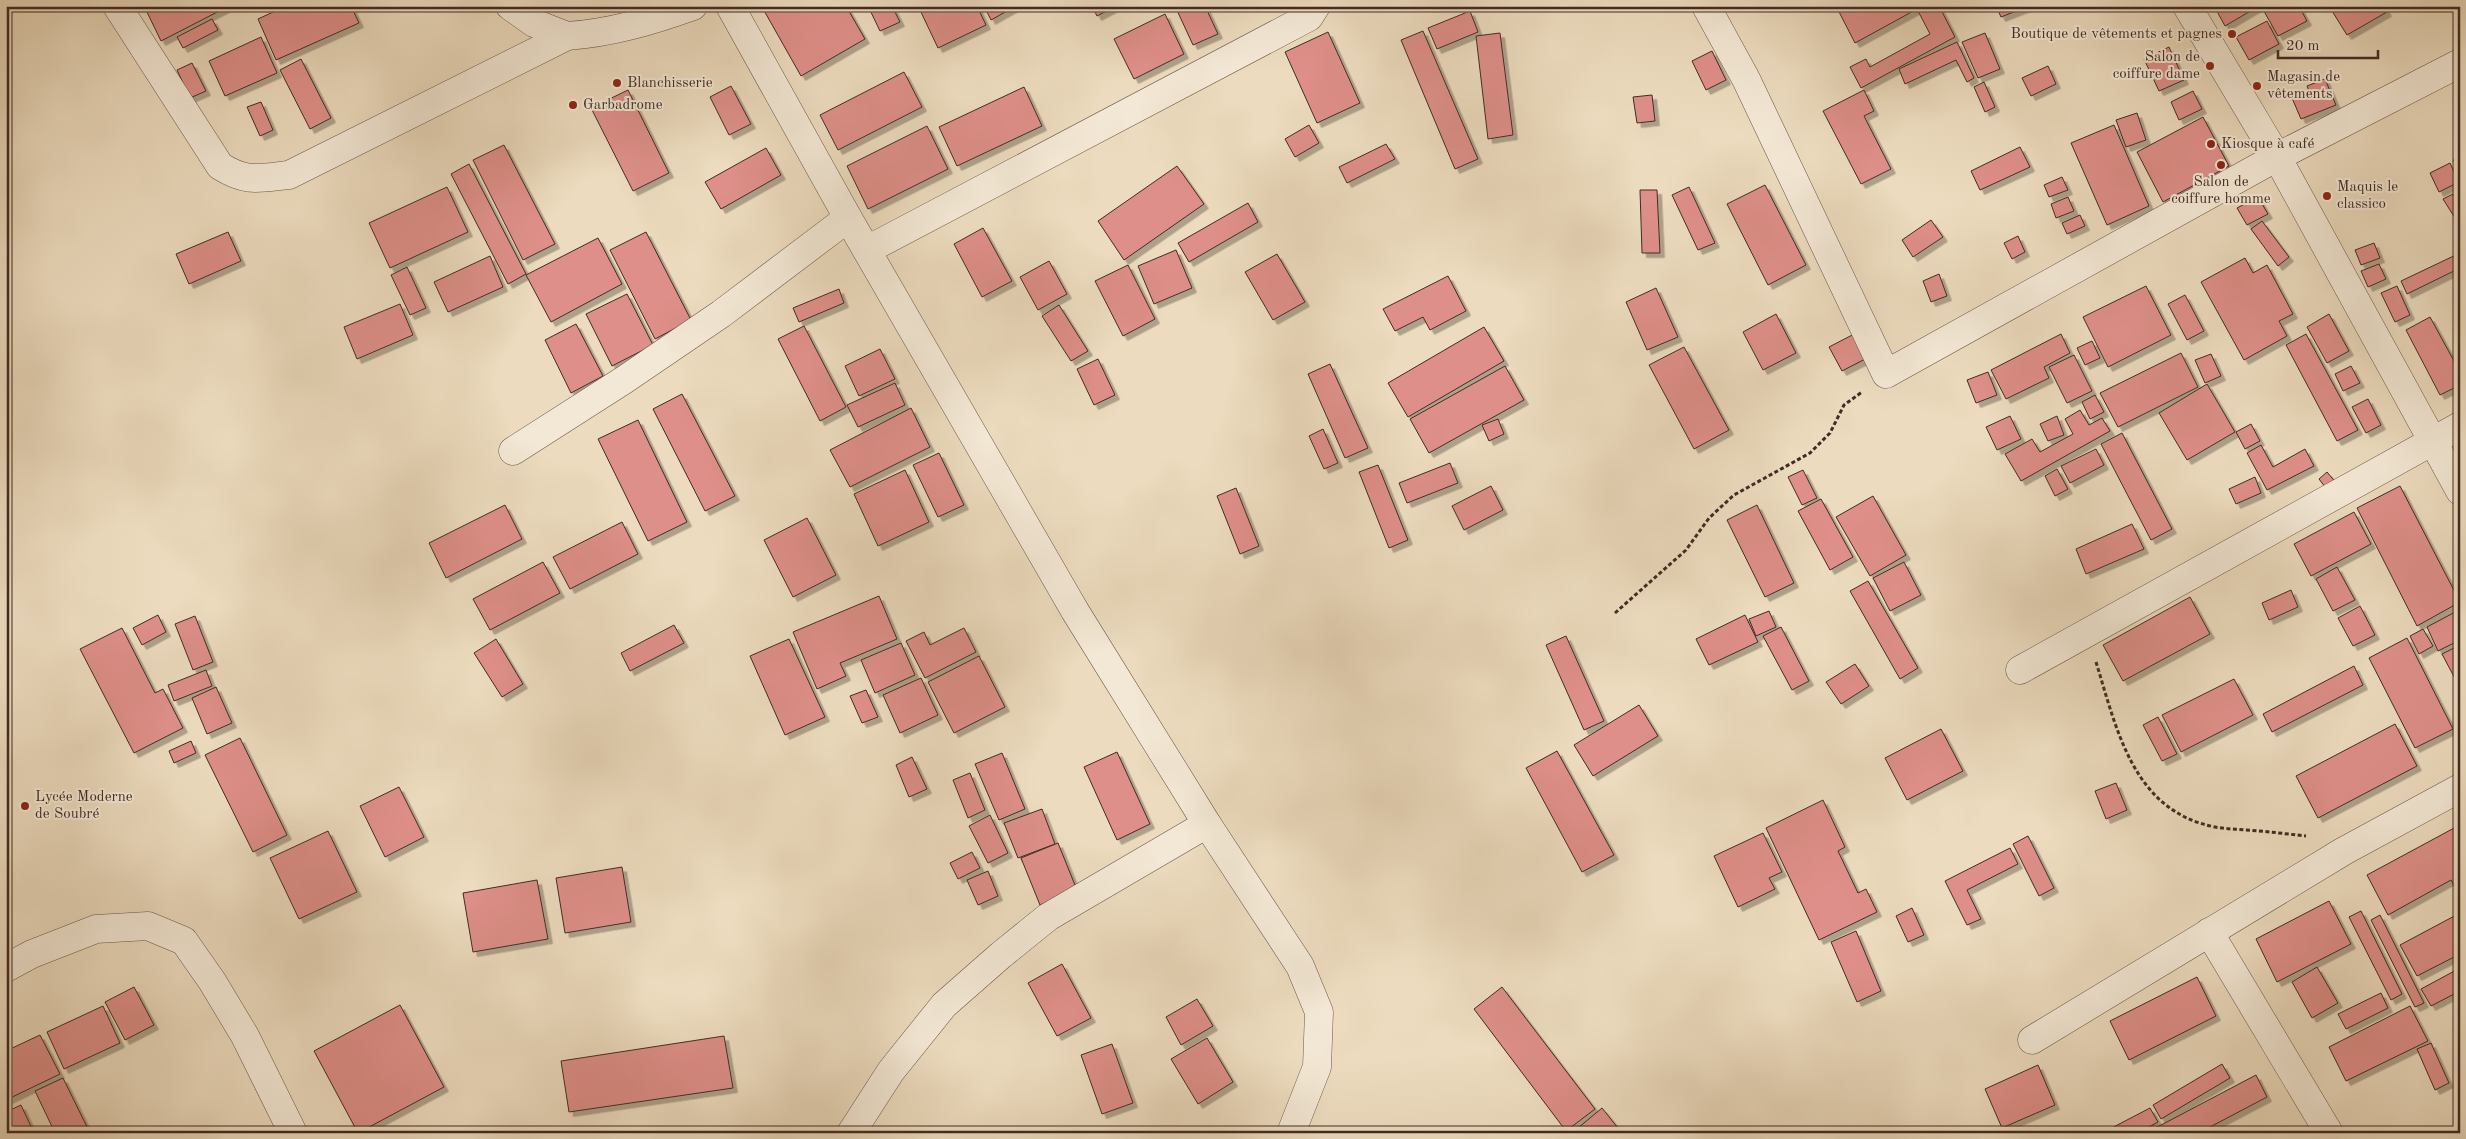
<svg xmlns="http://www.w3.org/2000/svg" width="2466" height="1139" font-family="'Old Standard TT',serif">
<defs>
<filter id="shadow"><feDropShadow dx="4.5" dy="4.5" stdDeviation="0" flood-color="#0004"/></filter>
</defs>
<rect width="100%" height="100%" fill="#ecdbbe"/>
<filter id="stains"><feTurbulence type="fractalNoise" baseFrequency=".004" numOctaves="4"/><feColorMatrix values="0 0 0 0 .2 0 0 0 0 .09 0 0 0 0 .02 0 0 0 .5 -.17"/></filter>
<radialGradient id="worn" r=".72"><stop offset=".6" stop-color="#630" stop-opacity="0"/><stop offset="1" stop-color="#630" stop-opacity=".3"/></radialGradient>
<!-- building -->
<g fill="#de8f89" stroke="#412b22" filter="url(#shadow)">
<path d="M149 6H229L161 41 145 8Z"/>
<path d="M286 6H351L359 23 276 60 258 19Z"/>
<path d="M846 6 865 39 801 76 762 7Z"/>
<path d="M868 6H892L900 22 880 31Z"/>
<path d="M929 6H977L986 25 938 48 920 10Z"/>
<path d="M984 6H1016L991 20Z"/>
<path d="M1092 6H1116L1097 16Z"/>
<path d="M1175 6H1205L1218 34 1193 45Z"/>
<path d="M1836 6H1939L1955 37 1861 88 1850 67 1866 59 1870 67 1930 34 1917 9 1855 43Z"/>
<path d="M1996 6H2029L2001 17Z"/>
<path d="M2214 6H2259L2225 26Z"/>
<path d="M2261 6H2288L2290 9 2299 6 2307 21 2278 36Z"/>
<path d="M2329 6H2384L2387 12 2347 35Z"/>
<path d="M1470 11 1478 32 1437 49 1428 28Z"/>
<path d="M1165 14 1184 54 1134 79 1114 39Z"/>
<path d="M212 19 218 30 183 48 177 37Z"/>
<path d="M2267 21 2279 44 2249 60 2236 37Z"/>
<path d="M1423 31 1478 159 1455 169 1401 40Z"/>
<path d="M1328 32 1360 103 1317 123 1285 52Z"/>
<path d="M1500 33 1513 135 1488 139 1476 36Z"/>
<path d="M1985 33 2000 69 1978 78 1962 42Z"/>
<path d="M261 37 277 73 225 96 209 61Z"/>
<path d="M1957 42 1974 78 1967 82 1956 60 1905 84 1899 69Z"/>
<path d="M2169 47 2184 80 2159 91 2144 59Z"/>
<path d="M1712 51 1726 80 1706 90 1692 61Z"/>
<path d="M301 59 331 118 310 129 280 70Z"/>
<path d="M192 63 206 91 190 98 177 70Z"/>
<path d="M2048 66 2056 84 2031 96 2022 78Z"/>
<path d="M904 72 922 107 838 150 820 115Z"/>
<path d="M2325 79 2336 105 2301 119 2292 98 2309 91 2307 86Z"/>
<path d="M1984 82 1995 107 1985 112 1974 87Z"/>
<path d="M731 86 751 124 729 135 710 97Z"/>
<path d="M1024 87 1042 126 957 166 939 127Z"/>
<path d="M628 90 669 173 633 191 591 108Z"/>
<path d="M1864 90 1874 111 1864 116 1891 169 1861 184 1823 111Z"/>
<path d="M2193 91 2202 109 2179 120 2171 102Z"/>
<path d="M1652 95 1655 121 1637 123 1633 97Z"/>
<path d="M261 102 273 130 260 136 247 107Z"/>
<path d="M2137 113 2146 140 2126 147 2116 120Z"/>
<path d="M2203 117 2229 166 2163 202 2137 152Z"/>
<path d="M1309 125 1319 143 1295 157 1285 139Z"/>
<path d="M2114 125 2149 206 2107 225 2071 143Z"/>
<path d="M927 126 948 169 868 209 847 166Z"/>
<path d="M1386 144 1395 159 1347 183 1339 167Z"/>
<path d="M504 145 555 244 523 260 473 160Z"/>
<path d="M2020 147 2030 167 1980 190 1971 171Z"/>
<path d="M766 148 781 175 721 209 705 182Z"/>
<path d="M2460 156V171L2453 160Z"/>
<path d="M2450 163 2459 182 2439 192 2430 173Z"/>
<path d="M469 164 526 274 508 284 451 174Z"/>
<path d="M1177 166 1204 204 1124 260 1098 221Z"/>
<path d="M2062 177 2068 190 2049 197 2044 185Z"/>
<path d="M1765 185 1806 265 1768 285 1727 204Z"/>
<path d="M447 187 468 232 390 268 369 223Z"/>
<path d="M1689 187 1715 243 1698 250 1672 195Z"/>
<path d="M1640 190H1657L1660 253H1642Z"/>
<path d="M2453 194 2460 206V226L2443 199Z"/>
<path d="M2068 197 2074 211 2056 218 2051 204Z"/>
<path d="M2258 197 2268 214 2247 225 2237 208Z"/>
<path d="M1248 203 1258 222 1189 262 1178 243Z"/>
<path d="M2080 215 2085 226 2067 234 2062 223Z"/>
<path d="M1931 220 1943 237 1913 257 1902 240Z"/>
<path d="M2262 221 2289 257 2278 266 2251 229Z"/>
<path d="M983 228 1012 281 982 297 954 244Z"/>
<path d="M228 232 241 261 189 284 176 254Z"/>
<path d="M646 232 691 320 655 339 610 250Z"/>
<path d="M2018 236 2025 252 2012 259 2004 243Z"/>
<path d="M598 238 622 284 551 322 526 275Z"/>
<path d="M2374 243 2380 258 2361 265 2355 250Z"/>
<path d="M1176 250 1192 288 1154 304 1138 266Z"/>
<path d="M2460 253V268L2407 294 2401 281Z"/>
<path d="M1277 254 1305 302 1273 320 1245 272Z"/>
<path d="M490 256 503 287 448 312 434 282Z"/>
<path d="M2245 258 2253 273 2267 265 2293 314 2279 321 2287 336 2244 360 2201 282Z"/>
<path d="M1049 261 1067 294 1038 310 1020 277Z"/>
<path d="M2379 264 2386 279 2368 287 2361 271Z"/>
<path d="M1128 265 1155 319 1123 336 1095 281Z"/>
<path d="M407 267 426 308 410 315 391 275Z"/>
<path d="M1939 274 1947 296 1931 302 1923 281Z"/>
<path d="M1448 276 1466 311 1430 330 1423 317 1395 331 1383 309Z"/>
<path d="M2146 286 2171 335 2108 367 2083 317Z"/>
<path d="M2397 286 2410 315 2395 322 2381 293Z"/>
<path d="M1656 288 1678 337 1647 350 1626 302Z"/>
<path d="M839 289 844 303 799 322 793 308Z"/>
<path d="M627 294 653 345 612 366 586 314Z"/>
<path d="M2185 295 2204 331 2187 340 2168 304Z"/>
<path d="M400 304 413 335 357 359 344 327Z"/>
<path d="M1059 305 1088 351 1071 361 1042 316Z"/>
<path d="M1776 314 1796 353 1763 370 1743 332Z"/>
<path d="M2329 314 2349 351 2327 363 2307 327Z"/>
<path d="M2430 317 2460 372V385L2440 395 2406 330Z"/>
<path d="M576 324 603 376 571 393 545 340Z"/>
<path d="M804 326 846 407 820 421 778 339Z"/>
<path d="M1484 327 1504 361 1408 417 1388 383Z"/>
<path d="M1858 332 1871 356 1842 371 1829 347Z"/>
<path d="M2061 334 2070 353 2044 367 2049 378 2006 399 1991 370Z"/>
<path d="M2306 334 2358 430 2337 441 2286 345Z"/>
<path d="M2092 341 2100 358 2085 365 2077 348Z"/>
<path d="M1684 347 1729 430 1694 449 1649 365Z"/>
<path d="M880 349 895 379 859 396 845 366Z"/>
<path d="M2181 353 2198 387 2118 427 2100 393Z"/>
<path d="M2211 354 2221 376 2205 383 2195 360Z"/>
<path d="M2074 355 2092 391 2067 403 2049 367Z"/>
<path d="M1098 359 1115 395 1094 405 1077 369Z"/>
<path d="M1330 364 1368 448 1345 458 1308 374Z"/>
<path d="M1505 366 1524 400 1429 453 1410 419Z"/>
<path d="M2351 366 2360 383 2343 391 2335 374Z"/>
<path d="M1988 372 1997 395 1976 403 1967 380Z"/>
<path d="M895 383 905 405 858 427 847 405Z"/>
<path d="M2207 384 2235 432 2187 460 2159 413Z"/>
<path d="M682 394 735 496 705 511 653 409Z"/>
<path d="M2095 395 2104 412 2090 419 2082 402Z"/>
<path d="M2368 399 2381 425 2366 433 2352 407Z"/>
<path d="M911 408 930 447 850 487 830 450Z"/>
<path d="M2080 410 2089 425 2102 418 2110 431 2021 481 2005 454 2032 439 2040 452 2073 434 2065 419Z"/>
<path d="M2010 416 2021 439 1997 450 1986 427Z"/>
<path d="M2057 416 2064 435 2048 441 2040 424Z"/>
<path d="M1498 419 1504 434 1489 441 1482 425Z"/>
<path d="M638 420 687 522 648 541 598 439Z"/>
<path d="M2251 424 2260 441 2245 449 2236 432Z"/>
<path d="M1323 429 1338 463 1324 469 1309 436Z"/>
<path d="M2122 433 2172 529 2151 540 2101 444Z"/>
<path d="M2261 445 2273 467 2305 449 2314 466 2267 490 2247 453Z"/>
<path d="M2096 449 2104 465 2070 483 2061 466Z"/>
<path d="M939 453 964 505 938 517 913 465Z"/>
<path d="M1450 463 1458 483 1407 503 1399 483Z"/>
<path d="M1378 465 1408 540 1389 548 1359 472Z"/>
<path d="M2057 469 2068 489 2055 496 2045 476Z"/>
<path d="M905 470 929 522 878 546 854 494Z"/>
<path d="M1803 470 1817 498 1802 505 1788 477Z"/>
<path d="M2327 472 2337 484 2328 491 2319 479Z"/>
<path d="M2255 477 2261 493 2236 504 2229 489Z"/>
<path d="M1491 486 1503 510 1464 530 1452 506Z"/>
<path d="M2400 486 2460 602 2417 626 2357 508Z"/>
<path d="M1236 488 1259 546 1240 554 1217 496Z"/>
<path d="M1873 496 1906 555 1870 576 1836 517Z"/>
<path d="M1821 499 1853 557 1830 570 1798 511Z"/>
<path d="M505 505 522 539 446 578 429 543Z"/>
<path d="M1757 505 1794 583 1765 597 1727 520Z"/>
<path d="M2354 512 2371 544 2311 576 2294 544Z"/>
<path d="M807 518 836 575 793 597 764 540Z"/>
<path d="M622 522 638 554 570 589 553 557Z"/>
<path d="M2132 524 2144 549 2086 574 2076 549Z"/>
<path d="M543 562 560 593 490 630 473 599Z"/>
<path d="M1904 562 1921 595 1890 611 1873 578Z"/>
<path d="M2337 567 2355 600 2333 611 2316 579Z"/>
<path d="M1868 581 1918 668 1900 679 1850 591Z"/>
<path d="M2291 590 2298 607 2269 620 2262 603Z"/>
<path d="M879 596 897 639 840 663 846 676 817 689 793 632Z"/>
<path d="M2190 597 2210 634 2123 681 2103 645Z"/>
<path d="M2360 606 2375 635 2353 646 2338 618Z"/>
<path d="M1769 611 1776 627 1756 636 1749 619Z"/>
<path d="M2457 611 2460 616V640L2438 651 2427 627Z"/>
<path d="M158 615 166 632 142 645 133 628Z"/>
<path d="M1745 615 1758 642 1709 665 1696 639Z"/>
<path d="M195 616 213 662 193 670 175 624Z"/>
<path d="M674 625 684 643 630 671 621 653Z"/>
<path d="M1781 627 1809 681 1792 690 1763 636Z"/>
<path d="M122 628 155 693 163 689 183 728 134 753 80 649Z"/>
<path d="M964 628 976 652 925 678 906 641 924 632 930 645Z"/>
<path d="M2423 629 2433 646 2419 654 2410 636Z"/>
<path d="M1566 636 1604 721 1584 730 1546 645Z"/>
<path d="M2407 638 2453 729 2415 748 2369 658Z"/>
<path d="M496 639 523 684 502 697 474 653Z"/>
<path d="M789 639 825 717 785 735 750 656Z"/>
<path d="M901 643 915 675 875 693 861 660Z"/>
<path d="M2460 645V688L2442 654Z"/>
<path d="M979 656 1005 707 954 733 928 682Z"/>
<path d="M1855 664 1869 686 1841 704 1826 682Z"/>
<path d="M2354 666 2363 685 2272 732 2263 714Z"/>
<path d="M206 670 212 686 174 701 168 685Z"/>
<path d="M921 678 938 715 900 733 883 695Z"/>
<path d="M2234 679 2253 715 2181 752 2162 715Z"/>
<path d="M216 687 232 723 207 734 192 698Z"/>
<path d="M866 690 878 717 862 723 850 696Z"/>
<path d="M1639 705 1658 736 1593 776 1574 745Z"/>
<path d="M2158 717 2177 754 2162 761 2143 725Z"/>
<path d="M2395 724 2417 766 2318 818 2296 776Z"/>
<path d="M1941 729 1963 771 1907 800 1885 758Z"/>
<path d="M240 738 287 835 253 852 205 755Z"/>
<path d="M191 741 196 753 174 763 169 751Z"/>
<path d="M1557 751 1614 855 1582 872 1526 768Z"/>
<path d="M1117 752 1150 824 1117 840 1084 767Z"/>
<path d="M1002 753 1025 809 999 820 975 764Z"/>
<path d="M912 757 927 789 909 797 896 765Z"/>
<path d="M970 773 985 810 968 818 953 780Z"/>
<path d="M2116 783 2127 810 2106 819 2095 791Z"/>
<path d="M399 787 424 837 385 857 360 806Z"/>
<path d="M1823 800 1845 847 1838 851 1858 893 1866 889 1877 912 1819 940 1766 828Z"/>
<path d="M1042 809 1055 844 1018 858 1004 823Z"/>
<path d="M990 815 1008 853 988 863 969 826Z"/>
<path d="M2456 827 2460 833V897L2451 880 2388 915 2367 875Z"/>
<path d="M328 831 357 892 299 919 270 858Z"/>
<path d="M1763 833 1782 872 1769 878 1775 889 1738 907 1714 856Z"/>
<path d="M2028 836 2054 888 2039 896 2013 844Z"/>
<path d="M1058 843 1077 890 1040 905 1021 858Z"/>
<path d="M2010 848 2018 864 1967 890 1981 919 1967 925 1945 881Z"/>
<path d="M972 852 980 868 958 879 950 863Z"/>
<path d="M622 867 631 922 565 933 556 878Z"/>
<path d="M988 871 998 896 978 905 967 880Z"/>
<path d="M537 880 548 939 473 952 463 893Z"/>
<path d="M2329 901 2351 944 2277 982 2256 939Z"/>
<path d="M1912 908 1924 935 1908 942 1896 916Z"/>
<path d="M2361 911 2402 994 2391 1000 2349 917Z"/>
<path d="M2460 913V954L2417 976 2400 945Z"/>
<path d="M2380 915 2424 1003 2415 1007 2371 920Z"/>
<path d="M1856 931 1881 991 1857 1002 1831 942Z"/>
<path d="M1062 964 1091 1018 1057 1036 1028 983Z"/>
<path d="M2317 967 2338 1003 2312 1018 2292 982Z"/>
<path d="M2460 968V991L2431 1006 2421 989Z"/>
<path d="M2197 977 2216 1016 2129 1060 2110 1021Z"/>
<path d="M134 987 154 1025 125 1040 105 1002Z"/>
<path d="M1502 987 1595 1109 1566 1131 1474 1009Z"/>
<path d="M2381 993 2388 1008 2346 1029 2338 1014Z"/>
<path d="M1197 999 1213 1026 1181 1045 1166 1017Z"/>
<path d="M400 1005 444 1087 358 1133 314 1051Z"/>
<path d="M103 1006 120 1043 64 1069 47 1032Z"/>
<path d="M2410 1006 2428 1041 2346 1081 2329 1047Z"/>
<path d="M40 1035 60 1074 6 1100V1051Z"/>
<path d="M724 1036 733 1088 569 1112 561 1061Z"/>
<path d="M1207 1038 1233 1082 1198 1104 1171 1059Z"/>
<path d="M2431 1043 2449 1083 2435 1090 2417 1049Z"/>
<path d="M1112 1044 1133 1103 1102 1114 1081 1055Z"/>
<path d="M2222 1064 2230 1078 2161 1119 2153 1105Z"/>
<path d="M2038 1065 2055 1105 2002 1128 1985 1089Z"/>
<path d="M2256 1075 2267 1097 2210 1127 2213 1133H2146Z"/>
<path d="M63 1078 90 1133H55L35 1091Z"/>
<path d="M21 1105 34 1133H6V1112Z"/>
<path d="M1602 1108 1622 1133H1572Z"/>
<path d="M2150 1108 2158 1122 2138 1133H2102Z"/>
<path d="M198 1127 201 1133H185Z"/>
</g>
<g fill="none" stroke-linecap="round" stroke-linejoin="round">
<!-- minor casing -->
<g stroke="#6c5749" stroke-width="29">
<g id="minor">
<path d="M117 6 220 166C247 183 259 178 289 175L567 36C611 33 651 21 693 6"/>
<path d="M510 6 534 23 567 36"/>
<path d="M730 6 848 218 1075 611 1207 824 1300 966 1319 1012 1317 1067 1291 1133"/>
<path d="M1706 6 1746 79 1886 374 2277 157 2460 63"/>
<path d="M2187 6 2277 157 2460 491"/>
<path d="M867 250 1309 17 1316 6"/>
<path d="M513 451 624 380 721 314 848 218"/>
<path d="M2020 670 2460 426"/>
<path d="M2209 932 2329 1133"/>
<path d="M2032 1040 2344 851 2460 788"/>
<path d="M851 1133 891 1071 944 1005 1001 955 1048 917 1207 824"/>
</g>
</g>
<!-- tertiary casing -->
<g stroke="#6c5749" stroke-width="29">
<path id="tertiary" d="M6 968 32 954 96 929 148 926 184 941 212 981 245 1036 293 1133"/>
</g>
<!-- path -->
<g stroke="#412b22" stroke-width="3" stroke-dasharray="4 2.5" stroke-linecap="butt">
<path d="M1615 613 1686 550 1709 518 1734 495 1810 453 1830 433 1844 405 1862 392"/>
<path d="M2096 662C2117 730 2133 811 2215 827 2225 829 2235 829 2245 830 2266 831 2286 834 2306 836"/>
</g>
<!-- minor -->
<use href="#minor" stroke="#f3e8d5" stroke-width="28"/>
<!-- tertiary -->
<use href="#tertiary" stroke="#f3e8d5" stroke-width="28"/>
</g>
<!-- markers -->
<g fill="#8f2418" stroke="#f3e8d5" stroke-width="2">
<circle cx="2232" cy="34" r="5"/>
<circle cx="2210" cy="66" r="5"/>
<circle cx="617" cy="83" r="5"/>
<circle cx="2257" cy="86" r="5"/>
<circle cx="573" cy="105" r="5"/>
<circle cx="2211" cy="144" r="5"/>
<circle cx="2221" cy="165" r="5"/>
<circle cx="2327" cy="196" r="5"/>
<circle cx="25" cy="806" r="5"/>
</g>
<g text-anchor="middle" dominant-baseline="central" stroke-width="4" stroke-linejoin="round" paint-order="stroke">
<!-- poi labels -->
<g font-size="15" fill="#412b22" stroke="#f3e8d5" text-anchor="start">
<text x="2222" y="34" text-anchor="end">Boutique de vêtements et pagnes</text>
<text x="2200" y="57" text-anchor="end">Salon de<tspan x="2200" dy="17">coiffure dame</tspan></text>
<text x="2267" y="77">Magasin de<tspan x="2267" dy="17">vêtements</tspan></text>
<text x="627" y="83">Blanchisserie</text>
<text x="583" y="105">Garbadrome</text>
<text x="2221" y="144">Kiosque à café</text>
<text x="2221" y="182" text-anchor="middle">Salon de<tspan x="2221" dy="17">coiffure homme</tspan></text>
<text x="2337" y="187">Maquis le<tspan x="2337" dy="17">classico</tspan></text>
<text x="35" y="797">Lycée Moderne<tspan x="35" dy="17">de Soubré</tspan></text>
</g>
</g>
<!-- margin -->
<rect width="2466" height="1139" fill="none" stroke="#ecdbbe" stroke-width="25"/>
<rect x="8" y="8" width="2451" height="1124" fill="none" stroke="#412b22" stroke-width="2.5"/>
<rect x="12" y="12" width="2441" height="1114" fill="none" stroke="#412b22"/>
<!-- scale -->
<path d="M2278 50v8h100v-8" fill="none" stroke="#412b22" stroke-width="2.5"/>
<text x="2286" y="50" font-size="15" fill="#412b22" stroke="#f3e8d5" stroke-width="4" paint-order="stroke">20 m</text>
<rect width="100%" height="100%" filter="url(#stains)"/>
<rect width="100%" height="100%" fill="url(#worn)"/>
</svg>
